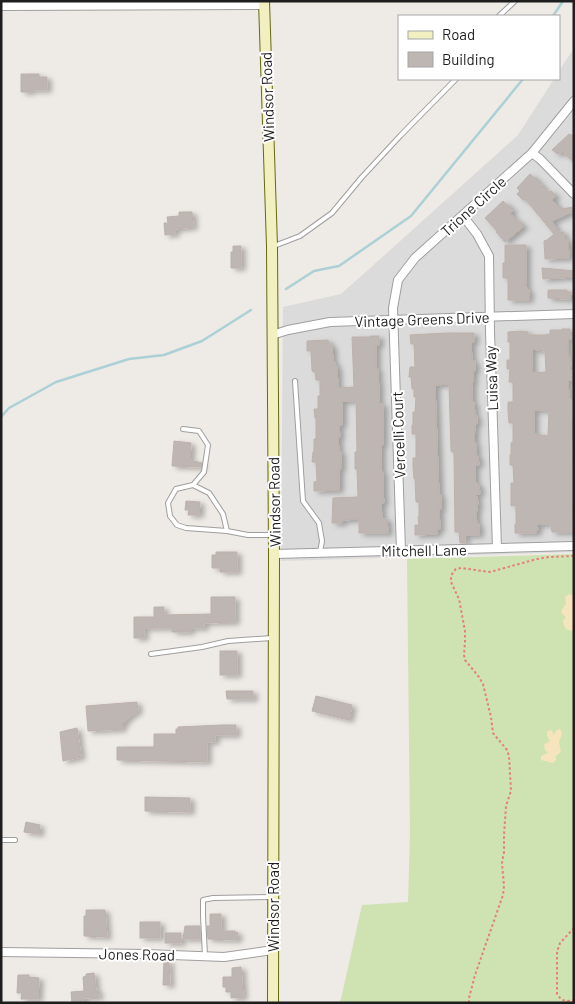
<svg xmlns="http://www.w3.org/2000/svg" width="575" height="1004" font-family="Barlow,sans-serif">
<defs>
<filter id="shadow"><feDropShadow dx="4.5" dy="2.5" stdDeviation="2.5" flood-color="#0004"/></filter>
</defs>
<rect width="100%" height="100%" fill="#eeeae6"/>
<!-- residential -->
<path fill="#dcdbdb" d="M574 48V552L281 561 283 307 341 294 369 269 518 135 554 79H559V71Z"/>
<!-- grass -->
<path fill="#cee2b2" d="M574 554V1003H338L341 999 362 905 408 902 410 835 407 559Z"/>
<!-- sand -->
<g fill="#f6e5bc">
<path d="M569 594 574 596V630C567 632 564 628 563 621L566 617 562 614C560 608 564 609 566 604L565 597Z"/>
<path d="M559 729 561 730 562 734 559 742 561 752 556 756V760L553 763 541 760V756L548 753 545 750 544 744 550 741 547 736V732L550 730 552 731 554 735 556 731Z"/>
</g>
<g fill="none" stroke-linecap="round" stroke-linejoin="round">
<!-- stream -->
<g stroke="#abd1d6" stroke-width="2.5">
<path d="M553 16 563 1"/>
<path d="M286 289 314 271 339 266 411 216 523 79"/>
<path d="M1 417 9 408 56 382 129 359 164 355 202 341 251 310"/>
</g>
</g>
<!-- building -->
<g fill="#beb6b3" stroke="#beb1aa" fill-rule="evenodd" filter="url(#shadow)">
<path d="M21 74H39V77H47V90H30V92H21Z"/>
<path d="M569 134 574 136V162L562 152 558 154 552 150Z"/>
<path d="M530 174 536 179 548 193 551 191 556 196 552 200 561 209 574 207V211L552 221 558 232H564V239H568L569 258 545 259 544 241 547 240 554 234 526 200H523L517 194 520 191 517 188Z"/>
<path d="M503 201 513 210 510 214 524 226 505 242 496 232 497 231 485 218Z"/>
<path d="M179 212H192L193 227 175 229V234L165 235 164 223H168L167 217 179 216Z"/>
<path d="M505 245H526V284L527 290H529V300H508V278H503V263H505Z"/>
<path d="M233 246H241V268H231V252H233Z"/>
<path d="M542 268 574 271V277L543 279Z"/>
<path d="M548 290H567V292H571L570 299 548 298Z"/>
<path d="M562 329H570L571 339H568V353L571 363 570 371H573V380H568L569 397 572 400V412H574V421H571V440L573 441 574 453V462H572V481H574V504H572L574 532H552L551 524H537L538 530H536V533H515V524H516V505L511 506V483H514L513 465H510V455H511V443L513 442V423H509L508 411V402H513V382H509L510 369H507V360H510V342H508V332L520 331 528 332V335H545L550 334V330H562ZM532 349 545 351 546 372 532 373ZM534 410H549L548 436 534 434Z"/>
<path d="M447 333H474V342H471L472 361H475V371H473V382H472V402H474L475 416H477V424H475L474 443H476V456H478L479 465H475V482L479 485 480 494H476L478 502 476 515 477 524H479V535H465V543H460L459 532H455L454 453 451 451 449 384 435 385 438 469 439 495H441V509H439L440 529H437V534L415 535V525H419L418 517H419V502H416L415 479H414L413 467V458H416V434H412V425H413V412H415L416 397H414V389H412L411 377H409L410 367H415L414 344H411L410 335Z"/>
<path d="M370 336H379V345H376V369H378V383H379V404H383V445H381V472H383V493L384 503H381L382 519H387L388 533H359V519L342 520V523H332L333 498 358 497 357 469H355V452H357L356 401H342V425H339L340 437H338L339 452H341V469H339V490L314 491V482L317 481 316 462H312L313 452H314V439H316V418H315L314 409H318V396H320V380H316L315 372H313L312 370 311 351H307V341L328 340 329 345H332L333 362H335V366H337L338 388 354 387 352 337H370Z"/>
<path d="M174 441 191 443 190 460 202 463 201 467 172 466Z"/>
<path d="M186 501 200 502 199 515H188L189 510H185Z"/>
<path d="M216 552H237V572H220V568H212V555H216Z"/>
<path d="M211 597H235V622L204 623V628H190V632H172V628H144V638H134V617H154V607H164V615L211 614Z"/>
<rect x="220" y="651" width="17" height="24"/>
<path d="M226 691H253V699H227Z"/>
<path d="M316 696 352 705 349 720 312 711Z"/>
<path d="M137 702 138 711 130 716 122 725V729L88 731 86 706Z"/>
<path d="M222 725H236V735H215V742H207V762L117 760V747H154V734H176V729H178V727Z"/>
<path d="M77 728 81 757 63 761 60 732Z"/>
<path d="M145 797 190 798V812L145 811Z"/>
<path d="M26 822 40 825 39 834 24 832Z"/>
<path d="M86 910H105L107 937 84 936V916H86Z"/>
<path d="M210 914H221V931H235V932L238 933 237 940 208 939 207 926H210Z"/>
<rect x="140" y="922" width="20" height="16"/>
<path d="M185 926H200V939H183Z"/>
<rect x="165" y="933" width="16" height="10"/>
<path d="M164 960 169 961 170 985H163Z"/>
<path d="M241 967 243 997 231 998V992H226V987H223V977H232V968Z"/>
<path d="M94 973 96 991 98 990 99 997 83 998V1003H72L71 992 84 991 83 977 86 976V974Z"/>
<path d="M18 975H29V977L39 978 38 999H21L22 993H17Z"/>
</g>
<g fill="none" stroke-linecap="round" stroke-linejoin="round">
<!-- service casing -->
<g stroke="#9f9f9f" stroke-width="6">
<g id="service">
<path d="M499 16 515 1"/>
<path d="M274 246 300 236 332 213 362 177 401 135 456 79"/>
<path d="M295 381 303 501 319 523 322 541 320 552"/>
<path d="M183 429 199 431 208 445 204 472 193 485 176 489 168 503 170 516 177 525 186 528 227 531 248 535H274"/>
<path d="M193 485 209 493 223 514 227 531"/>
<path d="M151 654 202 647 228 641 272 638"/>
<path d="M1 840H15"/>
<path d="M205 956 203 916V900L213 898 273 897"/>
</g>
</g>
<!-- minor casing -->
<g stroke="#9f9f9f" stroke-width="10">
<g id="minor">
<path d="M1 6 264 5"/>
<path d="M532 153 540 159 574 194"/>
<path d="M463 216 477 234 489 256 490 331 497 548"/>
<path d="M272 335 288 330 330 322 574 314"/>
<path d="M401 551 393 308 398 280 415 258 532 153 574 101"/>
<path d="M274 554 574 546"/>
<path d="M1 952 146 954 224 957 273 950"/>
</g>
</g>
<!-- secondary casing -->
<g stroke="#676912" stroke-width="12">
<path id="secondary" d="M264 1 272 246 274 554 273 1003"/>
</g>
<!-- path -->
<g stroke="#e97d7c" stroke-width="2" stroke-dasharray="2.5 2.5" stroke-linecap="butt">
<path d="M574 928 560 943 558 949 557 953V994C561 1001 566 1002 574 1000"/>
<path d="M469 1003V998L475 975 503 895 504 886 502 863 504 852V835L506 806 511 791 509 756 507 750 493 733 491 717 483 684 479 677 465 660 464 655 465 642V631L459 599 451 582V577L453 572 456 569 461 568 490 572 537 559 549 557 574 556"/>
</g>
<!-- service -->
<use href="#service" stroke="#fff" stroke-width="4"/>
<!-- minor -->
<use href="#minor" stroke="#fff" stroke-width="8"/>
<!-- secondary -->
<use href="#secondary" stroke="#f2f0c0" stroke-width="10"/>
</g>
<g text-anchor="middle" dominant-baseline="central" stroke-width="4" stroke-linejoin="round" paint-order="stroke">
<!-- street labels -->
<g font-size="15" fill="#1e1e1e" stroke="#fff">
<text transform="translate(267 97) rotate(-92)">Windsor Road</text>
<text transform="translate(473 206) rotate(-42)">Trione Circle</text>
<text transform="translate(422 319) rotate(-2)">Vintage Greens Drive</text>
<text transform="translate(491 378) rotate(-92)">Luisa Way</text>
<text transform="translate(398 435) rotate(-92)">Vercelli Court</text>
<text transform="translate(274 502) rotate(-91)">Windsor Road</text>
<text transform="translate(424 550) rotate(-1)">Mitchell Lane</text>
<text transform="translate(273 907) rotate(-90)">Windsor Road</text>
<text transform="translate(137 954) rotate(1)">Jones Road</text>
</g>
</g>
<!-- border -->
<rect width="575" height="1004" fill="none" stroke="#1e1e1e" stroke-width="5"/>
<!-- legend -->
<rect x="398" y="15" width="162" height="65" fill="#ffffff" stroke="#a5a5a5"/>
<rect x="408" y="31" width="25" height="8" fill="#f2f0c0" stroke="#a5a5a5"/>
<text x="442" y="40" font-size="15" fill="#1e1e1e">Road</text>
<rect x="408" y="52" width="25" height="15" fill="#beb6b3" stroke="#a5a5a5"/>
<text x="442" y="65" font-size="15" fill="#1e1e1e">Building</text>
</svg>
